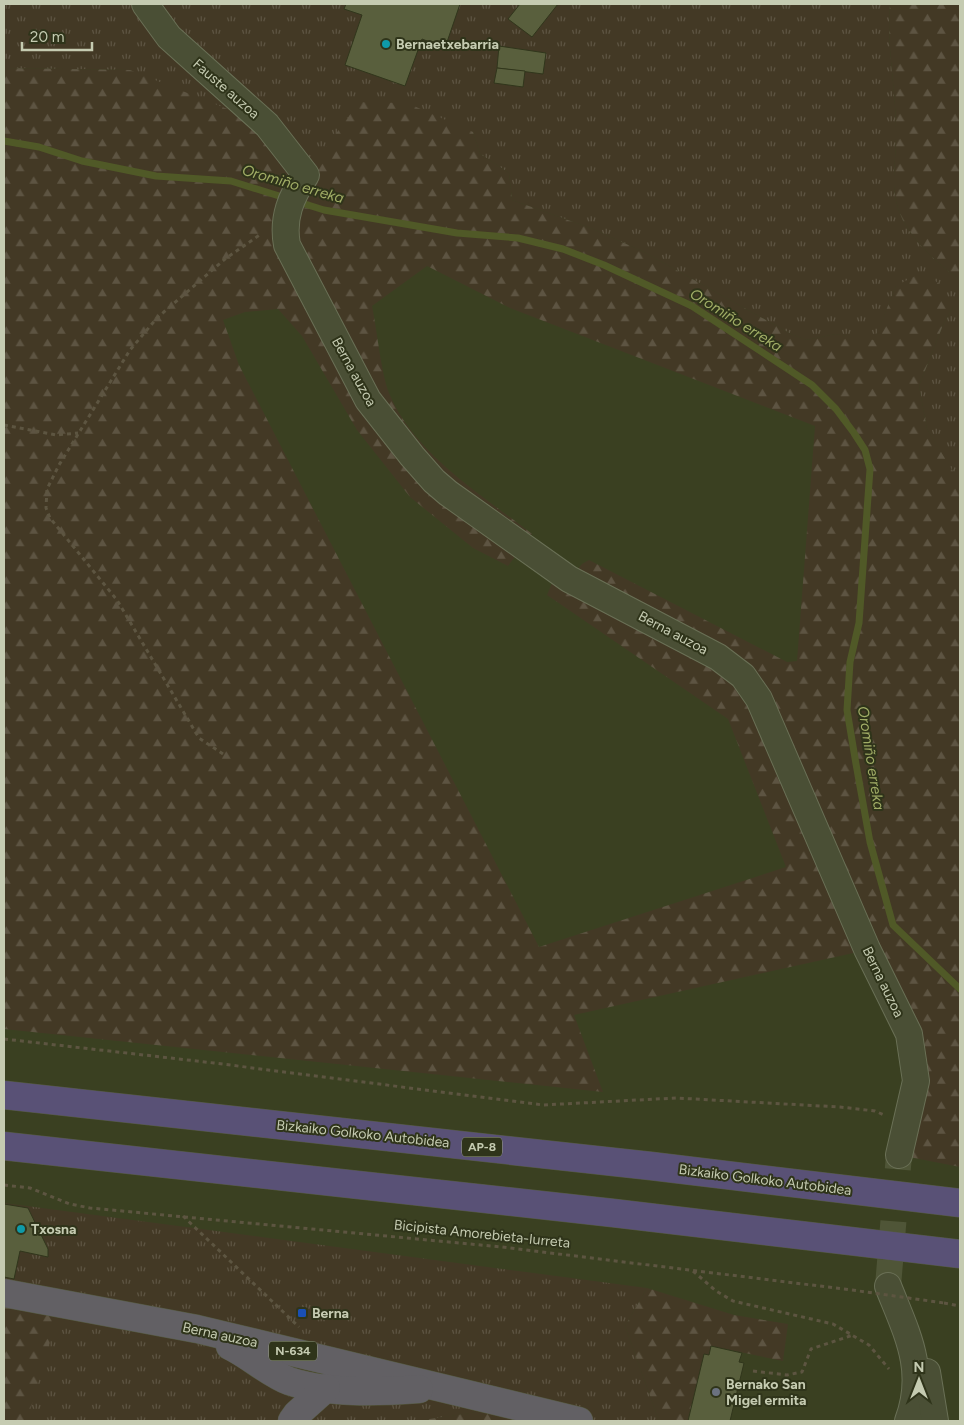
<svg xmlns="http://www.w3.org/2000/svg" width="964" height="1425" font-family="Figtree,sans-serif">
<defs>
<pattern id="grass-tufts" width="24" height="20" patternUnits="userSpaceOnUse" patternTransform="scale(1.25)"><rect width="24" height="20" fill="#433925"/><path d="M3 7l-1-3M5 7V3M7 7l1-3M15 17l-1-3M17 17v-4M19 17l1-3" fill="none" stroke="#5d5442"/></pattern>
<pattern id="forest-firs" width="22" height="20" patternUnits="userSpaceOnUse" patternTransform="scale(1.25)"><rect width="22" height="20" fill="#433925"/><path d="M5 1l3.5 6h-7zM16 11l3.5 6h-7z" fill="#5d5442"/></pattern>
</defs>
<rect width="100%" height="100%" fill="#3a4021"/>
<!-- grass -->
<g fill="url(#grass-tufts)">
<path d="M4 4H890C886 48 897 93 896 137 896 166 889 188 901 216 909 237 941 267 960 280V476L954 474 927 429 919 386 943 325 953 307 896 286 874 341 836 334 806 340 791 334 644 252 593 229 512 200 509 173 480 154 473 132 318 160 306 175 130 70 4 68Z"/>
<path d="M4 1203 647 1288 625 1326 659 1421H576L516 1406 418 1421H4Z"/>
</g>
<!-- forest -->
<g fill="url(#forest-firs)" fill-rule="evenodd">
<path d="M890 4H960V280C941 267 909 237 901 216 889 188 896 166 896 137 897 93 886 48 890 4Z"/>
<path d="M4 68 130 70 267 125 306 175 359 102 407 103 473 132 480 154 509 173 512 200 593 229 644 252 791 334 806 340 836 334 874 340 896 286 922 272 941 285 953 307 943 325 919 386 927 429 954 473 960 476V1167L899 1155 916 1081 867 950 574 1015 603 1092 4 1029ZM427 266 510 308 815 426 797 661 787 662 589 560 582 564 569 579 552 583 547 595 728 719 786 867 539 947 239 365 223 320 245 312 278 309 302 336 357 430 410 497 473 548 508 566 532 534C481 494 414 454 389 393 381 372 377 330 372 306Z"/>
<path d="M647 1288 734 1315 788 1324 783 1361 711 1346 709 1355H704L688 1421H659L625 1326Z"/>
<path d="M4 1293 61 1304 27 1421H4Z"/>
<path d="M516 1406 576 1421H419L423 1420Z"/>
</g>
<g fill="none" stroke-linecap="round" stroke-linejoin="round">
<!-- stream -->
<path stroke="#505927" stroke-width="7" d="M4 141 39 147 82 161 156 176 231 181 324 210 457 233 518 238 563 249 604 265 692 306 812 385 836 409 854 433 865 450 870 469 859 623 850 662 847 710 856 764 870 842 893 925 960 989"/>
</g>
<!-- building -->
<g fill="#595f3d" stroke="#31361c">
<path d="M346 4H460L445 48 422 39 405 86 345 65 362 15 344 9Z"/>
<path d="M520 4H558L532 37 508 19Z"/>
<path d="M499 46 546 53 543 74 497 68Z"/>
<path d="M497 68 525 71 523 87 494 83Z"/>
<path d="M4 1204 28 1208 48 1249V1257L20 1251 14 1279 4 1277Z"/>
<path d="M711 1346 742 1353 739 1362 744 1363 730 1421H688L704 1354 709 1355Z"/>
</g>
<g fill="none" stroke-linecap="round" stroke-linejoin="round">
<!-- minor-tunnel -->
<path stroke="#4f5537" stroke-width="26" stroke-dasharray="26 13" stroke-linecap="butt" d="M888 1286 899 1155"/>
<!-- minor casing -->
<g stroke="#6a7056" stroke-width="28">
<g id="minor">
<path d="M145 4 169 37 267 125 306 175C291 196 282 218 287 245L368 400 412 456 434 481 448 493 569 579 718 657 743 676 759 699 867 949 909 1034 916 1081 899 1155"/>
<path d="M888 1286C907 1334 927 1370 908 1421"/>
<path d="M927 1372 935 1421"/>
</g>
</g>
<!-- trunk casing -->
<g stroke="#555a40" stroke-width="29">
<g id="trunk">
<path d="M4 1293 197 1329 579 1421"/>
<path d="M230 1346C249 1355 270 1374 289 1381 327 1394 379 1392 419 1389"/>
<path d="M292 1421 297 1414 326 1388"/>
</g>
</g>
<!-- motorway casing -->
<g stroke="#555a40" stroke-width="29">
<g id="motorway">
<path d="M4 1095 651 1166 960 1203"/>
<path d="M4 1146 613 1213 960 1254"/>
</g>
</g>
<!-- path -->
<g stroke="#5d5541" stroke-width="3" stroke-dasharray="4 4" stroke-linecap="butt">
<path d="M4 425 56 435 78 433"/>
<path d="M223 754 199 738 117 600 50 518 46 508 47 489 59 465 130 350 157 318 225 259 261 234"/>
<path d="M4 1039 214 1063 543 1105 676 1098 840 1107 875 1111 884 1115"/>
<path d="M4 1185 30 1188 70 1204 90 1208 502 1247 852 1290"/>
<path d="M183 1216 299 1327"/>
<path d="M693 1271 716 1291 733 1301 833 1324 869 1345 889 1369"/>
<path d="M944 1303 960 1306"/>
<path d="M753 1371 787 1375 802 1372 811 1349 853 1335"/>
</g>
<!-- minor -->
<use href="#minor" stroke="#4a4f35" stroke-width="26"/>
<!-- trunk -->
<use href="#trunk" stroke="#626064" stroke-width="28"/>
<!-- motorway -->
<use href="#motorway" stroke="#595176" stroke-width="28"/>
<!-- path-bridge -->
<path stroke="#5d5541" stroke-width="3" stroke-dasharray="4 4" stroke-linecap="butt" d="M852 1290 944 1303"/>
</g>
<!-- markers -->
<g fill="#0f9aa8" stroke="#2f341a" stroke-width="2">
<circle cx="386" cy="44" r="5"/>
<circle cx="21" cy="1229" r="5"/>
</g>
<rect fill="#1a4fb4" stroke="#2f341a" stroke-width="2" x="297" y="1308" width="10" height="10" rx="2.5"/>
<circle fill="#6b7280" stroke="#2f341a" stroke-width="2" cx="716" cy="1392" r="5"/>
<g text-anchor="middle" dominant-baseline="central" stroke-width="4" stroke-linejoin="round" paint-order="stroke">
<!-- shield labels -->
<g fill="#2f341a" stroke="#989e84" stroke-width="1">
<rect x="462" y="1137.5" width="40" height="19" rx="4"/>
<rect x="269" y="1341.5" width="48" height="19" rx="4"/>
</g>
<g font-size="12" font-weight="bold" fill="#c5cbb1">
<text x="482" y="1147">AP-8</text>
<text x="293" y="1351">N-634</text>
</g>
<!-- poi labels -->
<g font-size="14" font-weight="bold" fill="#c5cbb1" stroke="#2f341a" text-anchor="start">
<text x="396" y="44">Bernaetxebarria</text>
<text x="31" y="1229">Txosna</text>
<text x="312" y="1313">Berna</text>
<text x="726" y="1384">Bernako San<tspan x="726" dy="16">Migel ermita</tspan></text>
</g>
<!-- street labels -->
<g font-size="14" fill="#c5cbb1" stroke="#2f341a">
<text transform="translate(226 89) rotate(41)">Fauste auzoa</text>
<text transform="translate(354 372) rotate(61)">Berna auzoa</text>
<text transform="translate(673 633) rotate(28)">Berna auzoa</text>
<text transform="translate(883 982) rotate(64)">Berna auzoa</text>
<text transform="translate(363 1134) rotate(6)">Bizkaiko Golkoko Autobidea</text>
<text transform="translate(765 1180) rotate(7)">Bizkaiko Golkoko Autobidea</text>
<text transform="translate(482 1234) rotate(6)">Bicipista Amorebieta-Iurreta</text>
<text transform="translate(220 1335) rotate(12)">Berna auzoa</text>
</g>
<!-- water labels -->
<g font-size="15" font-style="italic" fill="#a1ad66" stroke="#2f341a">
<text transform="translate(293 184) rotate(16)">Oromiño erreka</text>
<text transform="translate(736 320) rotate(32)">Oromiño erreka</text>
<text transform="translate(871 758) rotate(81)">Oromiño erreka</text>
</g>
</g>
<!-- border -->
<rect width="964" height="1425" fill="none" stroke="#c5cbb1" stroke-width="10"/>
<!-- north arrow -->
<g transform="translate(919 1380)" stroke="#2f341a" stroke-width="4" paint-order="stroke">
<path d="M0-4L9 19L0 12L-9 19Z" fill="#c5cbb1"/>
<text y="-8" font-size="14" font-weight="bold" text-anchor="middle" fill="#c5cbb1">N</text>
</g>
<!-- scale -->
<path d="M22 42v8h70v-8" fill="none" stroke="#c5cbb1" stroke-width="2.5"/>
<text x="30" y="42" font-size="15" fill="#c5cbb1" stroke="#2f341a" stroke-width="4" paint-order="stroke">20 m</text>
</svg>
